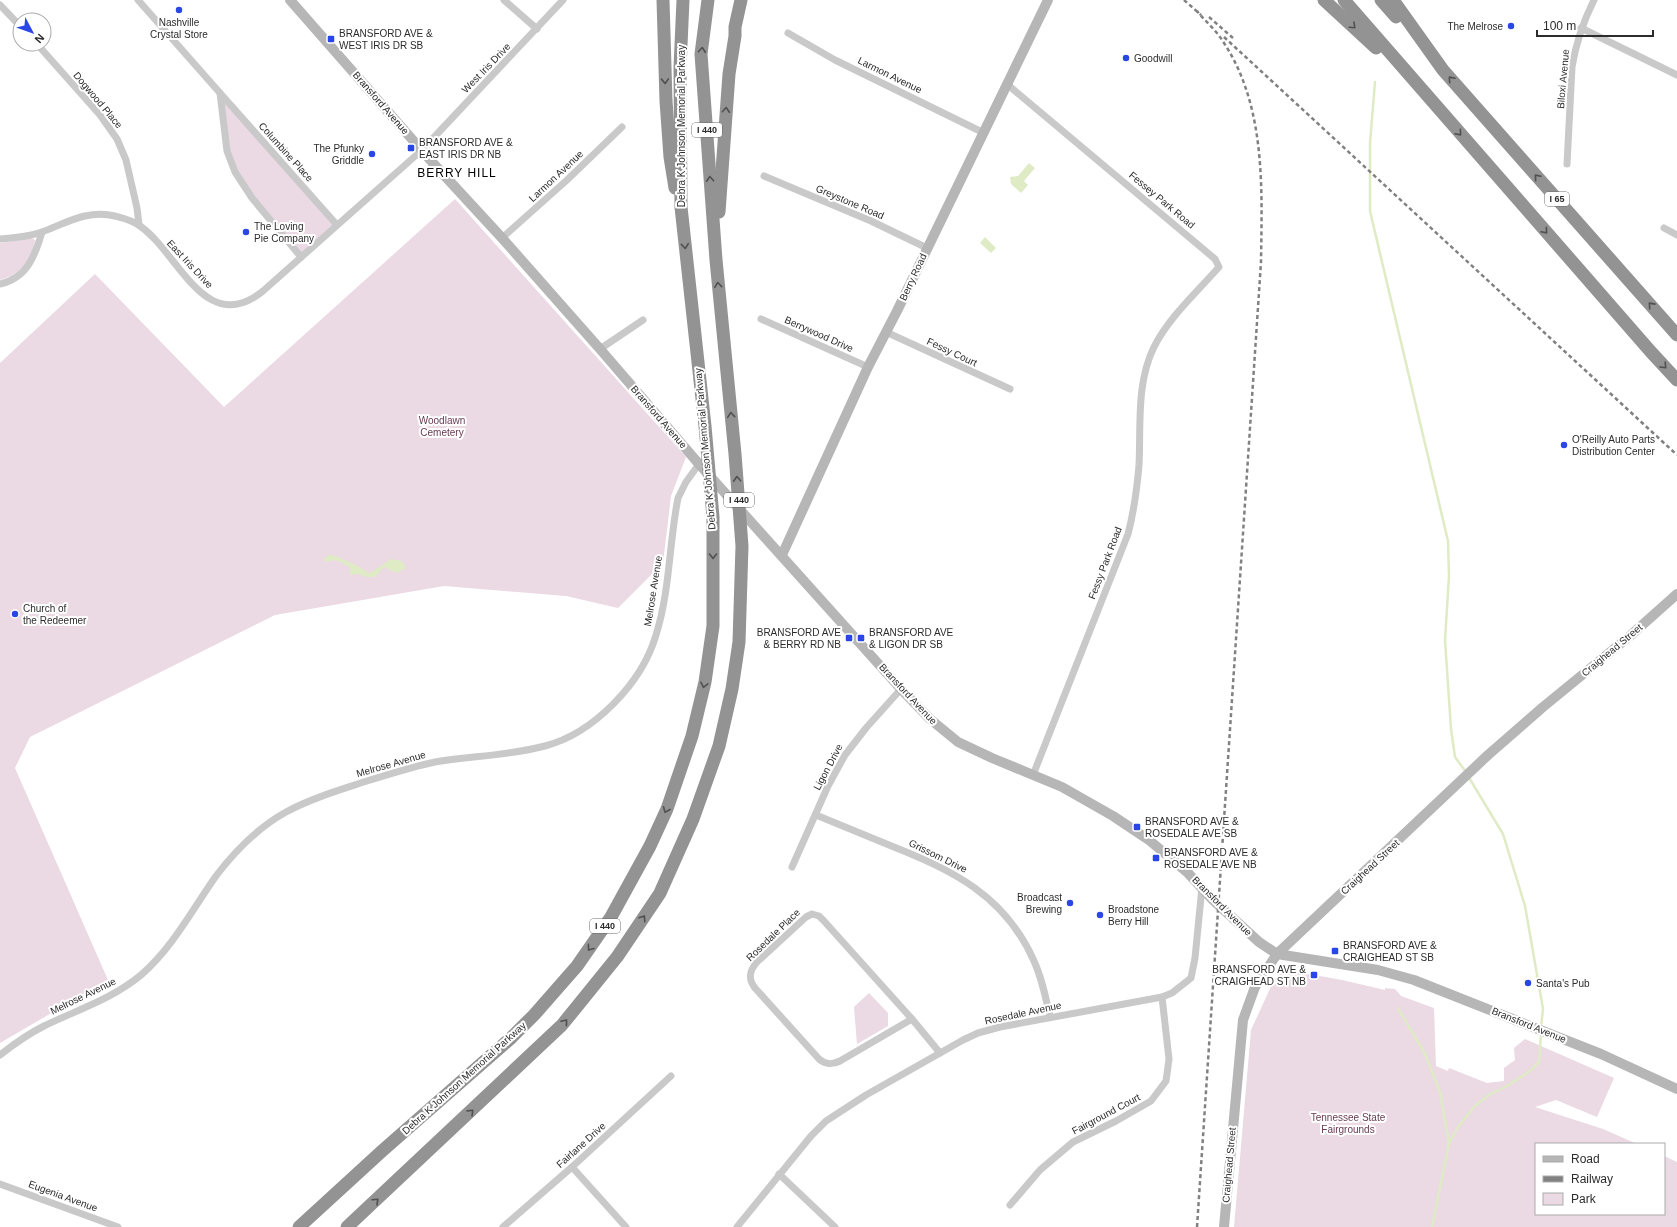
<svg xmlns="http://www.w3.org/2000/svg" width="1677" height="1227" font-family="Arial,sans-serif">
<rect width="100%" height="100%" fill="#fff"/>
<!-- green -->
<g fill="#ebd9e4">
<path d="M220 93 337 225 301 257 252 198 227 151Z"/>
<path d="M455 199 686 457 671 496 663 563 618 608 566 596 444 586 275 615 30 737 15 768 108 980 0 1043V363L95 274 224 407Z"/>
<path d="M32 238 35 240C33 260 19 275 0 280V243Z"/>
<path d="M1287 970 1342 980 1385 990V988L1395 989 1401 996 1434 1008 1436 1066 1448 1071 1449 1068 1487 1083 1504 1081V1068L1515 1060 1514 1048 1525 1039 1614 1078 1597 1117 1556 1100 1535 1107 1603 1129 1637 1144H1536V1214H1664V1156L1677 1162V1227H1234L1251 1030 1274 980 1278 975Z"/>
<path d="M869 993 888 1013V1026L857 1044 854 1007Z"/>
</g>
<!-- water -->
<g fill="#dfebc5">
<path d="M1029 163 1035 168 1024 181 1028 185 1021 193 1011 184 1010 177 1018 176Z"/>
<path d="M985 237 996 248 991 253 980 243Z"/>
<path d="M329 555 336 556 360 567 368 573 372 572 391 559 402 561 406 568 397 573 384 567 378 574 374 577H366L359 574 350 575V568C344 564 336 557 328 562L323 560Z"/>
</g>
<g fill="none" stroke-linecap="round" stroke-linejoin="round">
<!-- stream -->
<g stroke="#dfebc5" stroke-width="2.5">
<path d="M1375 82 1370 143V211L1448 541 1449 576 1445 640 1451 729 1455 757 1466 772"/>
<path d="M1468 776 1503 834 1525 906 1543 1009 1541 1027"/>
<path d="M1398 1008 1425 1054 1440 1092 1449 1143"/>
<path d="M1432 1227 1449 1143 1458 1127 1475 1106 1489 1095 1509 1085 1530 1071 1539 1062 1541 1034"/>
</g>
<!-- street -->
<g stroke="#c9c9c9" stroke-width="7">
<path d="M138 0 220 93 227 151 235 172 252 198 301 257"/>
<path d="M504 0 537 29"/>
<path d="M0 5 20 26"/>
<path d="M1581 28 1677 75"/>
<path d="M788 33 835 60 984 133"/>
<path d="M37 44 100 115 117 139 126 160 137 208 139 225"/>
<path d="M1008 85 1215 259 1219 267C1197 292 1169 317 1154 347 1136 383 1141 427 1139 465 1137 489 1134 511 1128 534L1033 775"/>
<path d="M220 93 337 225"/>
<path d="M1567 164 1572 67C1576 43 1583 22 1594 0"/>
<path d="M764 176 871 221 927 248"/>
<path d="M1664 228 1677 235"/>
<path d="M502 238 567 180 622 127"/>
<path d="M0 239C14 238 28 237 42 232 66 223 88 209 115 216 123 218 132 220 140 226 179 253 205 338 263 291L422 150 563 0"/>
<path d="M0 284C27 278 35 256 42 232"/>
<path d="M761 319 868 367"/>
<path d="M886 332 1010 389"/>
<path d="M600 349 643 320"/>
<path d="M816 815C840 825 865 835 889 845 952 870 1005 895 1034 961 1042 979 1046 998 1050 1017"/>
<path d="M792 867 828 786 845 755 866 728 901 689"/>
<path d="M812 914 819 916 824 921 912 1019 840 1061C832 1065 826 1065 819 1059L755 988C748 979 749 971 757 962L806 917Z"/>
<path d="M912 1019 940 1053"/>
<path d="M0 1055C14 1044 28 1034 44 1026 77 1010 112 999 141 975 173 947 192 910 216 876 235 851 259 827 286 812 312 798 340 790 367 781 391 774 416 765 441 761 475 756 511 755 545 746 594 733 642 683 656 635 670 591 669 543 678 498L686 482 699 464"/>
<path d="M572 1167 626 1227"/>
<path d="M779 1174 835 1227"/>
<path d="M0 1184 118 1227"/>
<path d="M1010 1205 1040 1170 1073 1142 1116 1121 1151 1101 1166 1081 1169 1059 1162 997"/>
<path d="M503 1227 572 1167 671 1076"/>
<path d="M737 1227 811 1136 826 1121 866 1095 963 1040 978 1033 1000 1027 1162 997 1172 993 1191 978 1195 958 1202 887"/>
</g>
<!-- secondary -->
<g stroke="#b6b6b6" stroke-width="10">
<path d="M290 0 432 162 502 238 600 349 699 464 901 689 930 719 958 742 992 758 1062 787 1113 816 1149 840 1188 873 1213 900 1259 942 1277 954 1378 970 1414 980 1601 1054 1677 1089"/>
<path d="M782 555 868 367 897 311 1048 0"/>
<path d="M1224 1227 1243 1020 1255 987 1277 954 1488 755 1543 707 1631 635 1677 594"/>
</g>
<!-- highway -->
<g stroke="#939393" stroke-width="13">
<path d="M663 0 666 101 670 157 675 188"/>
<path d="M1324 0 1376 48"/>
<path d="M1344 0 1651 352 1677 380"/>
<path d="M1381 0 1396 17"/>
<path d="M1393 0 1443 70 1677 335"/>
<path d="M719 212 729 74 735 36V27L741 0"/>
<path d="M299 1227 382 1151 511 1038 534 1015 577 966 611 917 650 846 667 809 692 736 705 682 713 626V517L705 426 681 207 680 68 683 0"/>
<path d="M347 1227 562 1025 617 957 660 893 693 819 719 746 732 689 739 642 742 546 735 454 716 260 701 54 708 0"/>
</g>
<!-- rail -->
<g stroke="#818181" stroke-width="2.5" stroke-dasharray="4 3" stroke-linecap="butt">
<path d="M1184 0 1201 15"/>
<path d="M1209 17 1233 38"/>
<path d="M1224 37 1677 455"/>
<path d="M1197 1227 1261 262C1262 189 1266 107 1224 43 1217 31 1206 22 1197 11"/>
</g>
</g>
<!-- one-way arrows -->
<defs><path id="oneway-chevron" d="M-2-3.5L2.5 0L-2 3.5" fill="none" stroke-width="1.6" stroke-linecap="round" stroke-linejoin="round"/></defs>
<g stroke="#505050">
<use href="#oneway-chevron" transform="translate(1353 26) rotate(43)"/>
<use href="#oneway-chevron" transform="translate(702 50) rotate(-85)"/>
<use href="#oneway-chevron" transform="translate(1451 79) rotate(-131)"/>
<use href="#oneway-chevron" transform="translate(665 81) rotate(88)"/>
<use href="#oneway-chevron" transform="translate(726 110) rotate(-86)"/>
<use href="#oneway-chevron" transform="translate(1459 133) rotate(49)"/>
<use href="#oneway-chevron" transform="translate(1537 177) rotate(-131)"/>
<use href="#oneway-chevron" transform="translate(710 179) rotate(-94)"/>
<use href="#oneway-chevron" transform="translate(1545 231) rotate(49)"/>
<use href="#oneway-chevron" transform="translate(685 246) rotate(84)"/>
<use href="#oneway-chevron" transform="translate(718 285) rotate(-96)"/>
<use href="#oneway-chevron" transform="translate(1651 305) rotate(-132)"/>
<use href="#oneway-chevron" transform="translate(1664 366) rotate(47)"/>
<use href="#oneway-chevron" transform="translate(731 415) rotate(-96)"/>
<use href="#oneway-chevron" transform="translate(737 479) rotate(-94)"/>
<use href="#oneway-chevron" transform="translate(713 556) rotate(90)"/>
<use href="#oneway-chevron" transform="translate(704 685) rotate(102)"/>
<use href="#oneway-chevron" transform="translate(666 810) rotate(112)"/>
<use href="#oneway-chevron" transform="translate(643 918) rotate(-56)"/>
<use href="#oneway-chevron" transform="translate(590 948) rotate(127)"/>
<use href="#oneway-chevron" transform="translate(565 1022) rotate(-50)"/>
<use href="#oneway-chevron" transform="translate(471 1112) rotate(-44)"/>
<use href="#oneway-chevron" transform="translate(376 1201) rotate(-43)"/>
</g>
<!-- markers -->
<g fill="#2a46e7" stroke="#fff" stroke-width="1.5">
<circle cx="179" cy="10" r="4"/>
<circle cx="1511" cy="26" r="4"/>
<rect x="327" y="35" width="8" height="8" rx="2"/>
<circle cx="1126" cy="58" r="4"/>
<rect x="407" y="144" width="8" height="8" rx="2"/>
<circle cx="372" cy="154" r="4"/>
<circle cx="246" cy="232" r="4"/>
<circle cx="1564" cy="445" r="4"/>
<circle cx="15" cy="614" r="4"/>
<rect x="845" y="634" width="8" height="8" rx="2"/>
<rect x="857" y="634" width="8" height="8" rx="2"/>
<rect x="1133" y="823" width="8" height="8" rx="2"/>
<rect x="1152" y="854" width="8" height="8" rx="2"/>
<circle cx="1070" cy="903" r="4"/>
<circle cx="1100" cy="915" r="4"/>
<rect x="1331" y="947" width="8" height="8" rx="2"/>
<rect x="1310" y="971" width="8" height="8" rx="2"/>
<circle cx="1528" cy="983" r="4"/>
</g>
<g text-anchor="middle" dominant-baseline="central" stroke-width="4" stroke-linejoin="round" paint-order="stroke">
<!-- shield labels -->
<g fill="#fff" stroke="#6b6b6b" stroke-width="1">
<rect x="692" y="123" width="30" height="14" rx="3"/>
<rect x="1545" y="192" width="24" height="14" rx="3"/>
<rect x="724" y="493" width="30" height="14" rx="3"/>
<rect x="590" y="919" width="30" height="14" rx="3"/>
</g>
<g font-size="9" font-weight="bold" fill="#2c2c2c">
<text x="707" y="130">I 440</text>
<text x="1557" y="199">I 65</text>
<text x="739" y="500">I 440</text>
<text x="605" y="926">I 440</text>
</g>
<!-- poi labels -->
<g font-size="10" fill="#2c2c2c" stroke="#fff" text-anchor="start">
<text x="179" y="22" text-anchor="middle">Nashville<tspan x="179" dy="12">Crystal Store</tspan></text>
<text x="1503" y="26" text-anchor="end">The Melrose</text>
<text x="339" y="33">BRANSFORD AVE &amp;<tspan x="339" dy="12">WEST IRIS DR SB</tspan></text>
<text x="1134" y="58">Goodwill</text>
<text x="419" y="142">BRANSFORD AVE &amp;<tspan x="419" dy="12">EAST IRIS DR NB</tspan></text>
<text x="364" y="148" text-anchor="end">The Pfunky<tspan x="364" dy="12">Griddle</tspan></text>
<text x="254" y="226">The Loving<tspan x="254" dy="12">Pie Company</tspan></text>
<text x="1572" y="439">O'Reilly Auto Parts<tspan x="1572" dy="12">Distribution Center</tspan></text>
<text x="23" y="608">Church of<tspan x="23" dy="12">the Redeemer</tspan></text>
<text x="841" y="632" text-anchor="end">BRANSFORD AVE<tspan x="841" dy="12">&amp; BERRY RD NB</tspan></text>
<text x="869" y="632">BRANSFORD AVE<tspan x="869" dy="12">&amp; LIGON DR SB</tspan></text>
<text x="1145" y="821">BRANSFORD AVE &amp;<tspan x="1145" dy="12">ROSEDALE AVE SB</tspan></text>
<text x="1164" y="852">BRANSFORD AVE &amp;<tspan x="1164" dy="12">ROSEDALE AVE NB</tspan></text>
<text x="1062" y="897" text-anchor="end">Broadcast<tspan x="1062" dy="12">Brewing</tspan></text>
<text x="1108" y="909">Broadstone<tspan x="1108" dy="12">Berry Hill</tspan></text>
<text x="1343" y="945">BRANSFORD AVE &amp;<tspan x="1343" dy="12">CRAIGHEAD ST SB</tspan></text>
<text x="1306" y="969" text-anchor="end">BRANSFORD AVE &amp;<tspan x="1306" dy="12">CRAIGHEAD ST NB</tspan></text>
<text x="1536" y="983">Santa's Pub</text>
</g>
<!-- street labels -->
<g font-size="10" fill="#2c2c2c" stroke="#fff">
<text transform="translate(486 68) rotate(-46)">West Iris Drive</text>
<text transform="translate(890 75) rotate(26)">Larmon Avenue</text>
<text transform="translate(1563 79) rotate(-85)">Biloxi Avenue</text>
<text transform="translate(98 100) rotate(50)">Dogwood Place</text>
<text transform="translate(381 103) rotate(49)">Bransford Avenue</text>
<text transform="translate(681 126) rotate(-90)">Debra K Johnson Memorial Parkway</text>
<text transform="translate(286 152) rotate(48)">Columbine Place</text>
<text transform="translate(556 176) rotate(-43)">Larmon Avenue</text>
<text transform="translate(1162 200) rotate(40)">Fessey Park Road</text>
<text transform="translate(850 202) rotate(23)">Greystone Road</text>
<text transform="translate(190 264) rotate(47)">East Iris Drive</text>
<text transform="translate(913 277) rotate(-65)">Berry Road</text>
<text transform="translate(819 334) rotate(24)">Berrywood Drive</text>
<text transform="translate(952 352) rotate(25)">Fessy Court</text>
<text transform="translate(659 417) rotate(49)">Bransford Avenue</text>
<text transform="translate(705 449) rotate(-95)">Debra K Johnson Memorial Parkway</text>
<text transform="translate(1105 563) rotate(-69)">Fessy Park Road</text>
<text transform="translate(653 591) rotate(-81)">Melrose Avenue</text>
<text transform="translate(1612 650) rotate(-40)">Craighead Street</text>
<text transform="translate(908 694) rotate(47)">Bransford Avenue</text>
<text transform="translate(391 764) rotate(-16)">Melrose Avenue</text>
<text transform="translate(828 767) rotate(-62)">Ligon Drive</text>
<text transform="translate(938 856) rotate(26)">Grissom Drive</text>
<text transform="translate(1370 867) rotate(-43)">Craighead Street</text>
<text transform="translate(1222 906) rotate(45)">Bransford Avenue</text>
<text transform="translate(773 935) rotate(-44)">Rosedale Place</text>
<text transform="translate(83 996) rotate(-26)">Melrose Avenue</text>
<text transform="translate(1023 1013) rotate(-12)">Rosedale Avenue</text>
<text transform="translate(1529 1025) rotate(22)">Bransford Avenue</text>
<text transform="translate(464 1078) rotate(-42)">Debra K Johnson Memorial Parkway</text>
<text transform="translate(1106 1114) rotate(-28)">Fairground Court</text>
<text transform="translate(581 1145) rotate(-42)">Fairlane Drive</text>
<text transform="translate(1229 1165) rotate(-85)">Craighead Street</text>
<text transform="translate(63 1196) rotate(20)">Eugenia Avenue</text>
</g>
<!-- park labels -->
<g font-size="10" fill="#683a53" stroke="#fff">
<text x="442" y="420">Woodlawn<tspan x="442" dy="12">Cemetery</tspan></text>
<text x="1348" y="1117">Tennessee State<tspan x="1348" dy="12">Fairgrounds</tspan></text>
</g>
<!-- quarter labels -->
<g font-size="12" letter-spacing="1" fill="#000" stroke="#fff">
<text x="457" y="173">BERRY HILL</text>
</g>
</g>
<!-- legend -->
<rect x="1535" y="1143" width="130" height="72" fill="#ffffff" stroke="#ababab"/>
<rect x="1543" y="1156" width="20" height="6" fill="#b6b6b6" stroke="#ababab"/>
<text x="1571" y="1163" font-size="12" fill="#2c2c2c">Road</text>
<rect x="1543" y="1176" width="20" height="6" fill="#818181" stroke="#ababab"/>
<text x="1571" y="1183" font-size="12" fill="#2c2c2c">Railway</text>
<rect x="1543" y="1193" width="20" height="12" fill="#ebd9e4" stroke="#ababab"/>
<text x="1571" y="1203" font-size="12" fill="#2c2c2c">Park</text>
<!-- north arrow -->
<g transform="translate(32 32) rotate(131)"><circle r="19" fill="#ffffff" stroke="#ababab"/>
<path d="M0-3L7 15L0 10L-7 15Z" fill="#2a46e7"/>
<text y="-6" font-size="11" font-weight="bold" text-anchor="middle" fill="#2c2c2c">N</text>
</g>
<!-- scale -->
<path d="M1537 30v6h116v-6" fill="none" stroke="#2c2c2c" stroke-width="2"/>
<text x="1543" y="30" font-size="12" fill="#2c2c2c" stroke="#ffffff" stroke-width="3" paint-order="stroke">100 m</text>
</svg>
